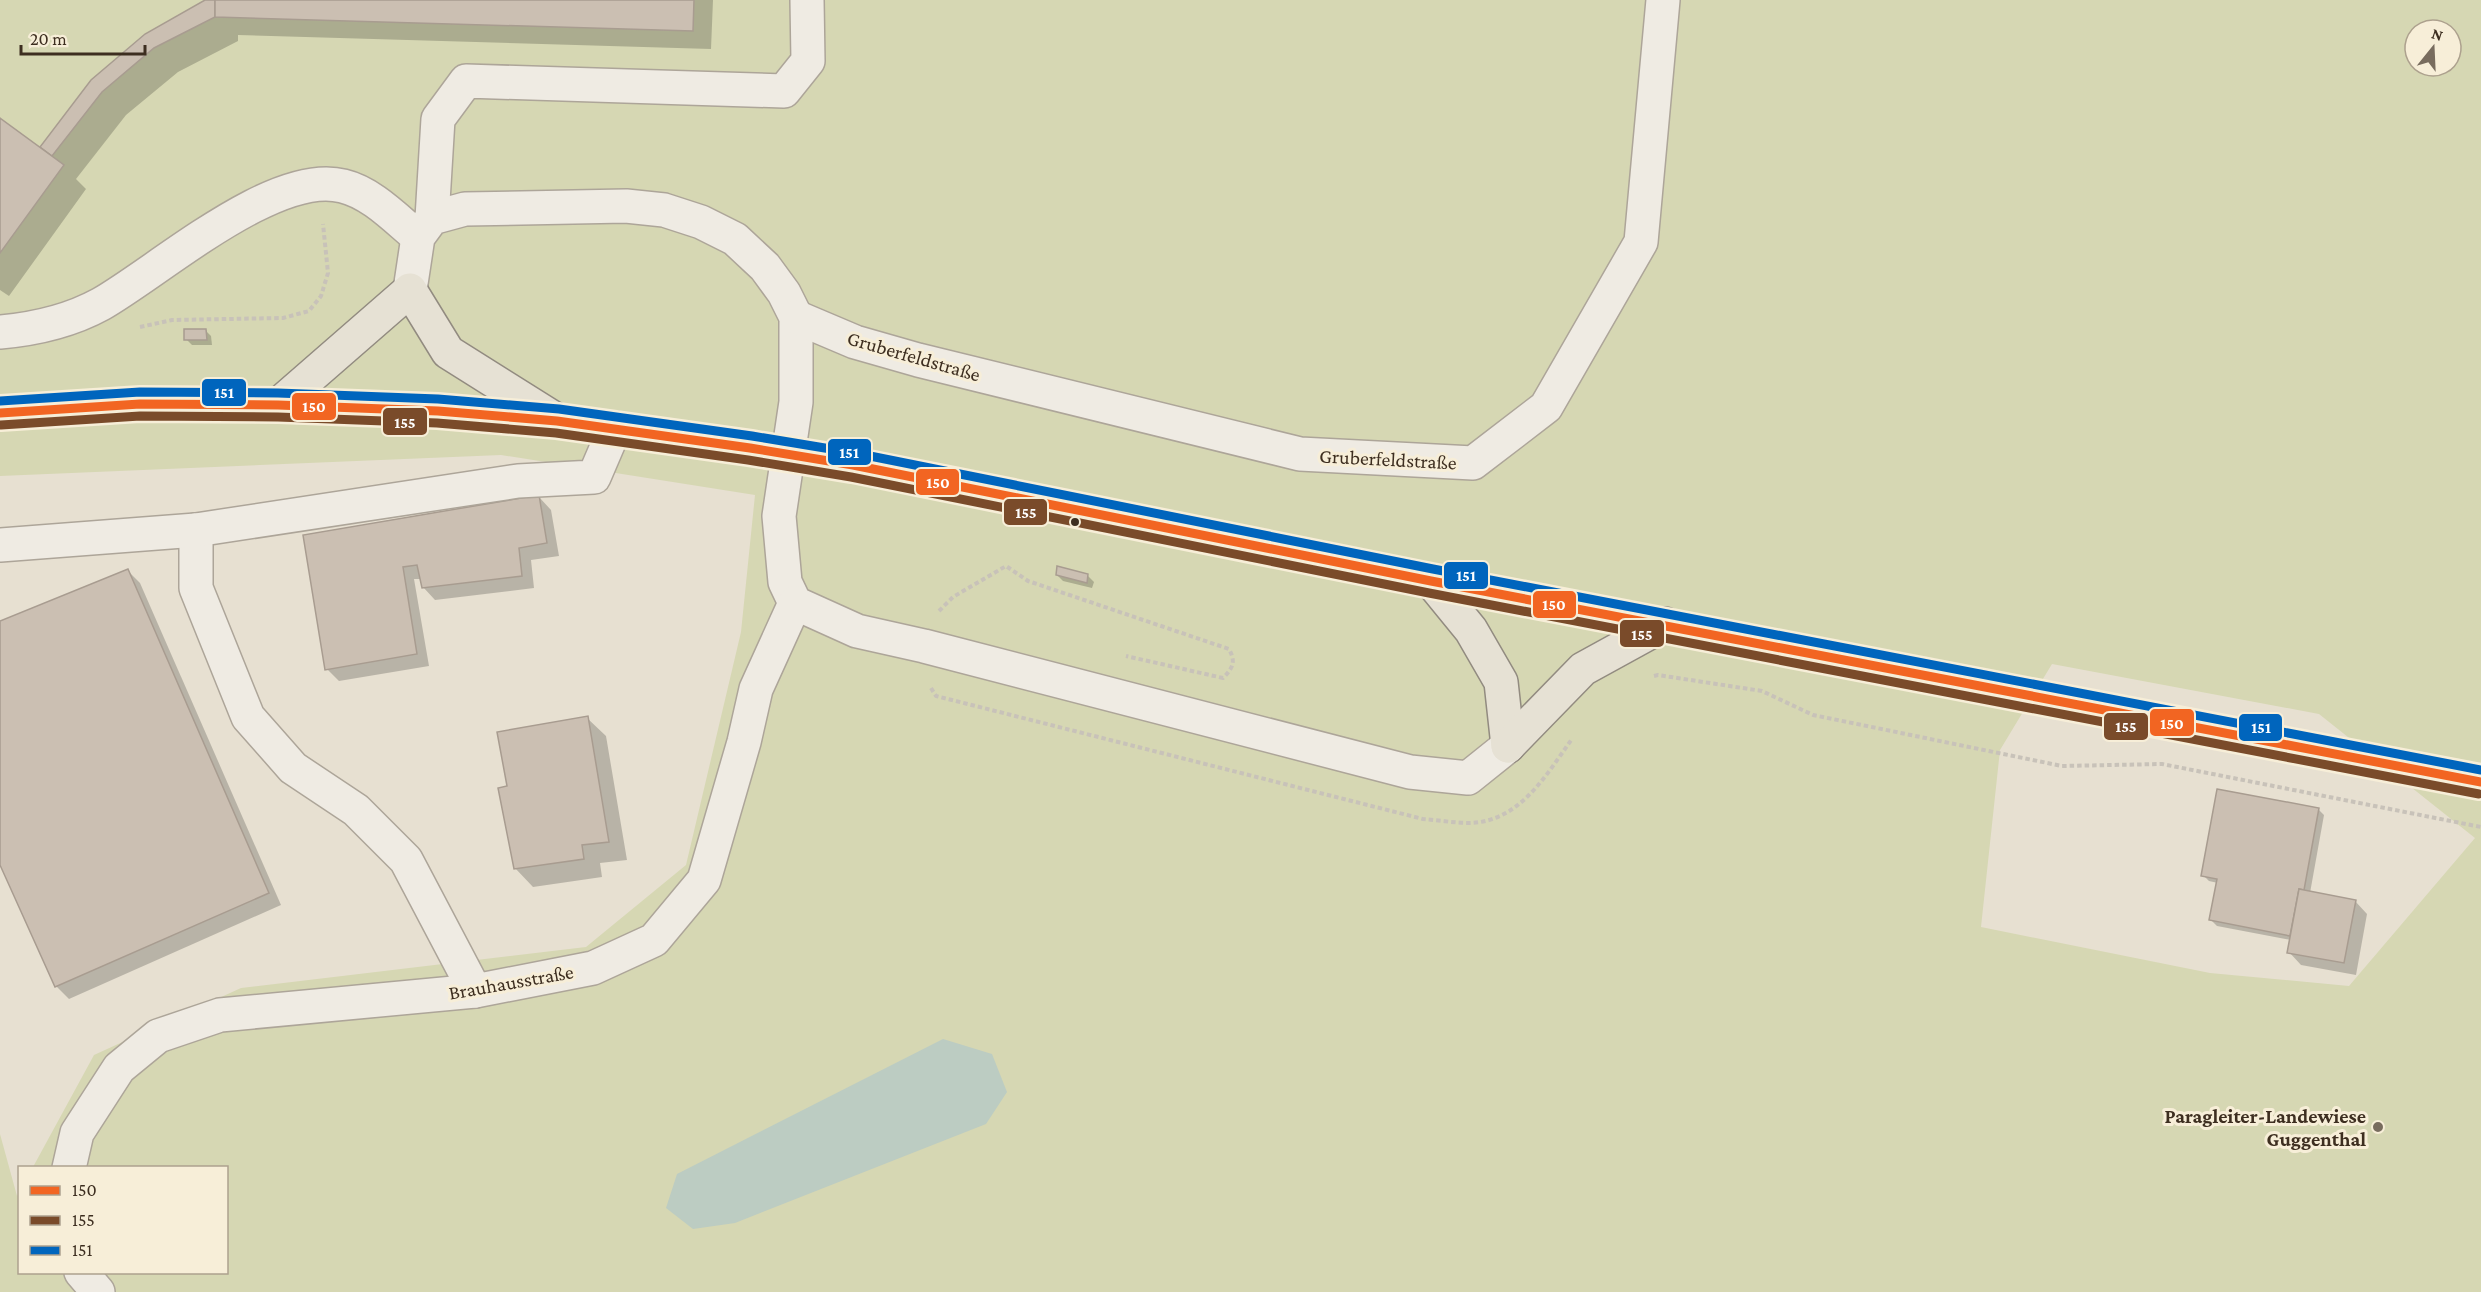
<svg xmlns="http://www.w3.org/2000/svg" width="2481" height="1292" font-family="'Crimson Pro',serif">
<rect width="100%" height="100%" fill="#e7e0d1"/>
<!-- green -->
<path fill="#d6d7b3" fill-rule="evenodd" d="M0 0H2481V1292H0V1134L17 1196 19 1193 20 1272H226V1168L33 1167 94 1055 241 988 586 947 686 865 741 632 755 495 501 455 0 476ZM2415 30H2451V66H2415ZM2052 664 2319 714 2475 838 2349 986 2210 973 1981 927 2000 750Z"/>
<!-- water -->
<path fill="#bcccc2" d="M943 1039 992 1054 1007 1092 986 1124 735 1223 693 1229 666 1208 677 1174Z"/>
<!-- shadow -->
<g fill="#0003">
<path d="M208 0H713L711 49 238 35V41L178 72 126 115 76 179 86 189 9 296 0 290V120L41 150 92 81Z"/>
<path d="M205 330 211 336 212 345H192L186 339Z"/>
<path d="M539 497 551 510 559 556 531 560 534 588 435 600 423 587 421 579H414L429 666 339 681 327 669 305 536Z"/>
<path d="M128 571 140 583 281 905 69 999 56 986 0 862V623Z"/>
<path d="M1057 575 1088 576 1094 582 1092 588 1063 581Z"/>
<path d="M587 718 606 736 627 860 600 863 602 877 533 887 515 868 509 788Z"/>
<path d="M2318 809 2324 815 2310 893 2355 901 2367 914 2356 975 2301 965 2289 952 2291 940 2217 926 2211 920 2218 883 2209 881 2203 875Z"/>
</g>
<!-- building -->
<g fill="#cbbfb2" stroke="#a89c90" stroke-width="1.5">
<path d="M205 0H215V17L154 48 102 92 52 156 40 147 91 80 145 34Z"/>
<path d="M215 0H694L693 31 215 17Z"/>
<path d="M0 118 64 165 0 253Z"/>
<path d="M184 329H206L207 340H184Z"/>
<path d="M539 495 547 543 519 548 522 576 422 588 417 565 403 567 417 654 325 670 303 535Z"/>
<path d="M1057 566 1088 574 1087 583 1056 575Z"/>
<path d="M128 569 269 893 55 987 0 865V621Z"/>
<path d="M588 716 609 842 582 845 584 859 514 869 498 788 507 786 497 732Z"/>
<path d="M2217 789 2319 808 2304 890 2299 889 2290 936 2209 920 2217 879 2201 876Z"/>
<path d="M2299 889 2356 900 2344 963 2287 953Z"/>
</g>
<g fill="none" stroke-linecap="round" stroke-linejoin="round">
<!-- minor casing -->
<g stroke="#ada599" stroke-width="36">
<g id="minor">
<path d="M432 218 438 119 466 81 784 91 808 61 807 0"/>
<path d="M410 290 418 237 432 218 465 209 626 206 664 210 701 222 735 239 765 267 784 293 796 317V402L779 516 785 582 795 603 857 631 924 646 1410 772 1468 778 1508 746"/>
<path d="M796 317 855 342 918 360 1300 454 1473 463 1546 407 1641 242 1663 0"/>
<path d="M0 332C35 329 70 321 101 304 159 271 275 168 343 186 372 193 396 219 418 237"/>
<path d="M196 530V588L248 717 293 768 356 810 406 860 475 991"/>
<path d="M0 545 196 530 518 481 594 477 615 428"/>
<path d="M69 1168 77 1133 119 1068 158 1036 220 1015 475 991 593 968 654 940 704 880 744 742 756 689 795 603"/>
<path d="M81 1272 98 1292"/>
</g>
</g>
<!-- major casing -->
<g stroke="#928b80" stroke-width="36">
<g id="major">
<path d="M278 405 410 290 448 352 553 418"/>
<path d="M0 413 140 404 278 405 438 411 557 421 750 448"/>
<path d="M853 465 1431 581 2481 782"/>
<path d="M1431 581 1471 630 1501 682 1508 746"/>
<path d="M1508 746 1583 669 1665 624"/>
</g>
</g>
<!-- path -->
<g stroke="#c8c2b9" stroke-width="4" stroke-dasharray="4.5 3" stroke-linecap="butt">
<path d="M140 327 172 320 283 318 309 311 321 296 328 273 323 224"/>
<path d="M939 611 953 597 1006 566 1028 581 1229 649C1236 662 1233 668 1223 678L1126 656"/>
<path d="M1654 676 1658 675 1762 691 1813 715 2062 766 2162 764 2481 827"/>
<path d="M931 688 936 696 1423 819C1438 820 1454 823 1469 823 1520 822 1546 775 1572 739"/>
</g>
<!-- minor -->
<use href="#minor" stroke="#efebe3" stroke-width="33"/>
<!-- major -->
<use href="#major" stroke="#e6e1d4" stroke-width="33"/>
<!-- major-bridge casing -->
<g stroke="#928b80" stroke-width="36" stroke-linecap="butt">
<path id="major-bridge" d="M750 448 853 465"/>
</g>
<!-- major-bridge -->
<use href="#major-bridge" stroke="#e6e1d4" stroke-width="33"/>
<!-- bus-1 casing -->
<g stroke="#f7eed8" stroke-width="14">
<path id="bus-1" d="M0 413 140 404 278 405 438 411 557 421 750 448 853 465 1431 581 2481 782"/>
</g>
<!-- bus-2 casing -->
<g stroke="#f7eed8" stroke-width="14">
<path id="bus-2" d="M1 425 140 416 278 417 437 423 556 433 748 460 851 477 1429 593 2479 794"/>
</g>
<!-- bus-3 casing -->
<g stroke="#f7eed8" stroke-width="14">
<path id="bus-3" d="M0 401 140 392 278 393 438 399 559 409 752 436 855 453 1433 569 2481 770"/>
</g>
<!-- bus-1 -->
<use href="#bus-1" stroke="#f26522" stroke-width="9"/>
<!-- bus-2 -->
<use href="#bus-2" stroke="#7a4b2a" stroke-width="9"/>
<!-- bus-3 -->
<use href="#bus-3" stroke="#0065bd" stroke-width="9"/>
</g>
<!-- markers -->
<circle fill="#3d2e20" stroke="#f7eed8" stroke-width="2" cx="1075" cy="522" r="5"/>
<circle fill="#786c5e" stroke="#f7eed8" stroke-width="2" cx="2378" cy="1127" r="6"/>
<g text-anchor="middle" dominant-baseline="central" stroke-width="6" stroke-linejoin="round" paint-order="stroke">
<!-- street labels -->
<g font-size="20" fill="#3d2e20" stroke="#f7eed8">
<text transform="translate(914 356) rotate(16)">Gruberfeldstraße</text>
<text transform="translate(1388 459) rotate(3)">Gruberfeldstraße</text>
<text transform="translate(511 982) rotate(-10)">Brauhausstraße</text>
</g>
<!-- poi labels -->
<g font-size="20" font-weight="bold" fill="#3d2e20" stroke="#f7eed8" text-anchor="end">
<text x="2366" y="1116">Paragleiter-Landewiese<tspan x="2366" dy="23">Guggenthal</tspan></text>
</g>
</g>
<g stroke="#f7eed8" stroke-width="2">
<rect x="201" y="378" width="46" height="29" rx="6" fill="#0065bd"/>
<rect x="291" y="392" width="46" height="29" rx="6" fill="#f26522"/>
<rect x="382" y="407" width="46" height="29" rx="6" fill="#7a4b2a"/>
<rect x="827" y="438" width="45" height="28" rx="6" fill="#0065bd"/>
<rect x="915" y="468" width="45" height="28" rx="6" fill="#f26522"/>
<rect x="1003" y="498" width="45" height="28" rx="6" fill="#7a4b2a"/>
<rect x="1443" y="561" width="46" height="29" rx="6" fill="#0065bd"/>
<rect x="1532" y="590" width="45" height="29" rx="6" fill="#f26522"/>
<rect x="1619" y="619" width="46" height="29" rx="6" fill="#7a4b2a"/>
<rect x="2149" y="708" width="46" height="29" rx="6" fill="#f26522"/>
<rect x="2103" y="712" width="46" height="29" rx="6" fill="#7a4b2a"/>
<rect x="2238" y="713" width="45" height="29" rx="6" fill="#0065bd"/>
</g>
<g font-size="16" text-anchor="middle" font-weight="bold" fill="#fff">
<text x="224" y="398">151</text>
<text x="314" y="412">150</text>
<text x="405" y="428">155</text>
<text x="849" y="458">151</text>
<text x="938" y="488">150</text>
<text x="1026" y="518">155</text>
<text x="1466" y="581">151</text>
<text x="1554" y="610">150</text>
<text x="1642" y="640">155</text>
<text x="2172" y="729">150</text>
<text x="2126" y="732">155</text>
<text x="2261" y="733">151</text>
</g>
<!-- legend -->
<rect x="18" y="1166" width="210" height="108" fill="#f7eed8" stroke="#ada18e" stroke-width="1.5"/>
<rect x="30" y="1186" width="30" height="9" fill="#f26522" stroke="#ada18e" stroke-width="1.5"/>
<text x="72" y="1196" font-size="18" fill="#3d2e20">150</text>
<rect x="30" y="1216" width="30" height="9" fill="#7a4b2a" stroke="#ada18e" stroke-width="1.5"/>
<text x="72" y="1226" font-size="18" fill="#3d2e20">155</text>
<rect x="30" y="1246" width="30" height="9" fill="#0065bd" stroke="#ada18e" stroke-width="1.5"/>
<text x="72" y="1256" font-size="18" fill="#3d2e20">151</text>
<!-- north arrow -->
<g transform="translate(2433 48) rotate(18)"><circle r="28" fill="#f7eed8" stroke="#ada18e" stroke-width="1.5"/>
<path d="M0-4.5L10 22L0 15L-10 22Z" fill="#786c5e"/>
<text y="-9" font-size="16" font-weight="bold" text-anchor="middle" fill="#3d2e20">N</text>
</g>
<!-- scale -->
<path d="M21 45v9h124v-9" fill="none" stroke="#3d2e20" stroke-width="3"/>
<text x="30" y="45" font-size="18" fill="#3d2e20" stroke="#f7eed8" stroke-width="4.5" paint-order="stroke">20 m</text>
</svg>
